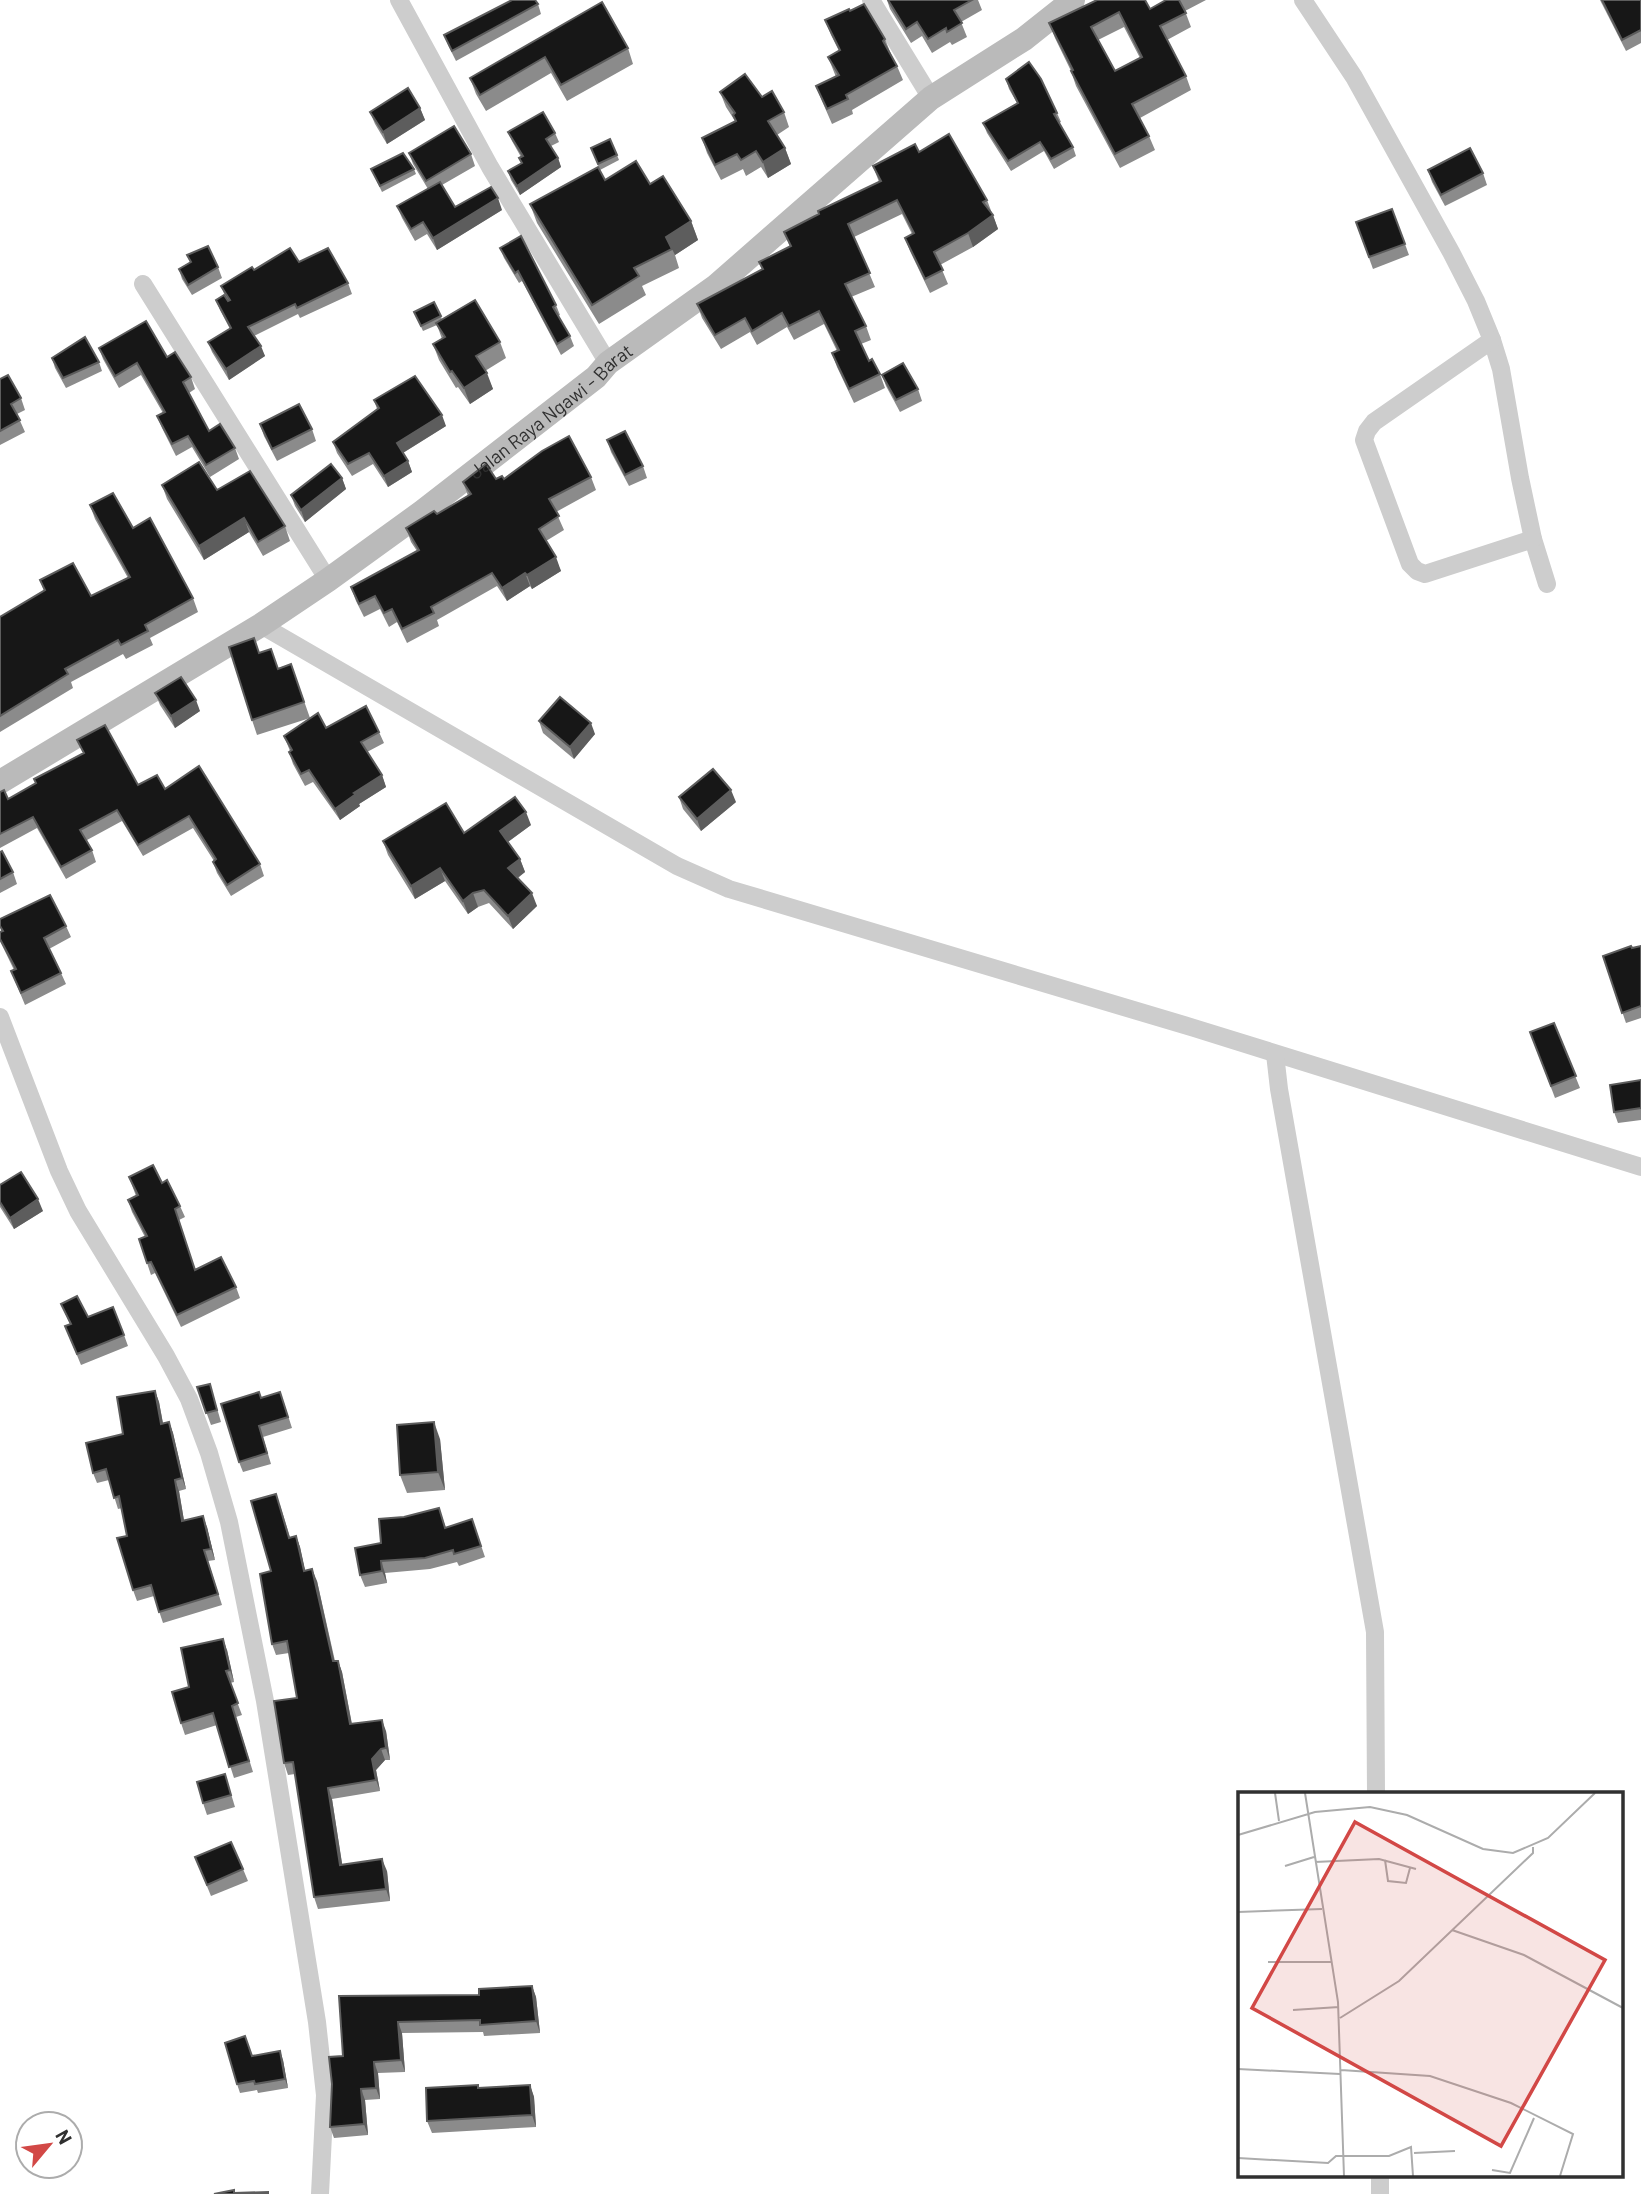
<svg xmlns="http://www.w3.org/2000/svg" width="1641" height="2194" font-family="Barlow,sans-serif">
<rect width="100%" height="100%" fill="#fff"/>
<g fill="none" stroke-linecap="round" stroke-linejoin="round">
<!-- minor -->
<g stroke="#cdcdcd" stroke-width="18">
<path d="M399 0 490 167 608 363"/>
<path d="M871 0 931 98"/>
<path d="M1303 0 1354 77 1451 252 1476 301 1492 340 1501 369 1520 478 1533 539 1547 584"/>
<path d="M143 284 328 580"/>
<path d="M1492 340 1374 422 1367 431 1364 440 1410 564 1417 571 1425 574 1533 539"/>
<path d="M261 625 677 866 729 889 1194 1028 1641 1167"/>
<path d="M0 1017 59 1171 78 1211 166 1356 189 1399 209 1453 229 1522 265 1701 317 2022 325 2095 320 2194"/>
<path d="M1275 1054 1279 1089 1375 1632 1376 1793"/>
<path d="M1380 2175V2194"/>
</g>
<!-- secondary -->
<path stroke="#bababa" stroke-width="24" id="s1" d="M0 782 261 625 328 580 422 512 596 377 608 363 716 286 931 98 1024 39 1073 0"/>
</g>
<!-- wall -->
<g fill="#8b8b8b" fill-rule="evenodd">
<path d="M887 0H978L982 10 961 22 967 37 952 45 950 42 932 53 922 36 911 43 890 9Z"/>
<path d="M1097 0 1150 9 1166 0H1206L1185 11 1191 27 1167 40 1186 76 1191 90 1140 118 1149 136 1155 150 1120 168 1076 86 1071 71 1055 38 1049 23ZM1124 27 1140 58 1115 71 1098 40Z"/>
<path d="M1600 0H1641V43L1626 51Z"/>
<path d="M602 2 628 48 633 64 567 101 551 73 486 111 476 94 470 78Z"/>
<path d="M538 4 541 14 456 61 448 45 444 35Z"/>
<path d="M850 11 885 39 891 54 897 66 903 80 852 110 853 114 832 124 822 101 816 86 836 77 828 57 839 51 831 35 825 20Z"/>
<path d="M1006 79 1057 113 1061 122 1059 123 1073 147 1076 156 1054 169 1044 151 1011 171 987 133 983 123 1017 103 1009 89Z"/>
<path d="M720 92 762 97 784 112 789 127 777 135 785 148 791 164 768 178 761 167 746 176 743 169 721 180 707 153 702 138 735 121 726 107Z"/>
<path d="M420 108 425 120 387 144 375 124 370 112Z"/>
<path d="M508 132 555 133 559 142 551 146 558 158 561 167 520 195 511 180 508 171 521 163 519 158 521 157 512 141Z"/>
<path d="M591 148 617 155 619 160 600 170Z"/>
<path d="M919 152 987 200 998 229 973 247 940 265 948 284 930 293 910 251 905 238 912 234 902 214 854 237 875 287 851 297 866 326 871 340 861 344 869 361 880 374 885 388 854 403 837 367 832 353 837 351 824 324 794 340 787 327 757 345 750 332 721 349 702 318 697 304 762 270 759 262 790 247 784 232 819 214 879 182 873 166Z"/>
<path d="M409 153 471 154 475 166 442 185 455 207 502 210 437 250 427 234 415 241 402 218 397 206 428 189 413 164Z"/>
<path d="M371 169H414L416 174 382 192Z"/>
<path d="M1428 170 1483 173 1487 185 1445 206 1432 182Z"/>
<path d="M605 180 650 184 691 221 698 240 675 255 679 268 642 286 646 295 599 324 537 223 530 204Z"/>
<path d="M1392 209 1409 255 1373 269 1356 222Z"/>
<path d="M500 248 556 305 560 315 558 316 570 336 574 346 561 355 522 281 519 283 504 258Z"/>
<path d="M187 255 218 267 222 278 192 295 182 279 179 269 190 262Z"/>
<path d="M299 262 348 283 352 294 300 318 298 314 254 336 265 356 229 380 212 352 208 342 230 329 220 310 216 300 225 296 221 286 254 270Z"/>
<path d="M414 312 441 316 442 320 500 342 506 358 485 371 493 389 470 404 458 387 456 388 439 360 433 344 442 339 437 325 423 331Z"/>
<path d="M99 348 167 357 191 377 195 389 189 393 209 431 235 448 239 459 210 477 192 447 176 456 162 428 157 416 163 413 141 375 119 388 103 359Z"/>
<path d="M52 358 99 362 102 371 66 388 55 368Z"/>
<path d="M882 375 918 389 922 401 900 412 886 386Z"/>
<path d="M0 379 21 398 25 410 17 414 25 432 0 445Z"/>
<path d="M374 400 446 426 403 453 408 461 412 472 388 487 373 464 352 476 337 453 333 442 377 409Z"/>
<path d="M260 424 312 429 316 441 277 461 264 436Z"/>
<path d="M607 440 643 466 647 478 629 486 611 452Z"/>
<path d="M591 477 596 490 556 512 564 530 546 541 561 571 532 589 530 586 507 601 497 586 437 620 439 626 407 643 397 622 389 627 380 609 364 617 356 601 351 587 417 551 411 542 406 528 437 514 468 496 463 482 504 479Z"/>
<path d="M342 478 346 489 305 522 295 506 291 495Z"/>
<path d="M162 485 285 526 290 541 263 556 249 532 204 560 167 499Z"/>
<path d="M90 505 133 528 193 598 198 612 150 638 153 645 126 659 123 654 71 682 73 688 0 732V617L44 591 40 580 91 596 128 578 95 519Z"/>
<path d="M259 653 278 668 291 664 310 718 257 735 252 720Z"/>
<path d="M155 693 200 711 175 728 160 705Z"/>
<path d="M539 721 595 734 574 759 543 733Z"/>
<path d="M326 728 379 732 384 743 367 752 382 775 386 787 359 804 360 806 340 820 313 782 305 786 293 764 289 752 290 751 284 736Z"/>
<path d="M77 740 138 785 165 789 260 864 264 876 231 896 217 873 213 862 214 861 193 828 143 856 122 821 87 840 92 850 96 862 66 879 37 828 0 848V792L8 799 36 784 34 779 83 753Z"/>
<path d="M679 797 736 802 701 831 683 809Z"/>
<path d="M531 825 508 842 520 859 525 872 518 878 537 906 513 929 489 903 478 907 468 914 445 881 415 899 388 855 383 841Z"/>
<path d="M0 852 13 872 17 884 0 893Z"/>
<path d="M0 919 66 926 71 937 49 949 61 973 66 984 25 1005 11 971 14 970 0 941V932L1 931Z"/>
<path d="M1641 946V1018L1626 1023 1603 956Z"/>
<path d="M1554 1023 1580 1088 1555 1098 1530 1032Z"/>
<path d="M1641 1080V1120L1618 1123 1614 1112Z"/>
<path d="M129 1177 162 1183 180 1206 185 1217 179 1220 195 1270 236 1287 240 1298 181 1327 155 1273 151 1275 139 1239 145 1237 132 1212 128 1200 136 1196Z"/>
<path d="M0 1185 43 1211 14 1229 0 1207Z"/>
<path d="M61 1304 124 1335 128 1346 81 1365 65 1326 70 1324Z"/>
<path d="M210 1384 221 1422 211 1425 197 1387Z"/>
<path d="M155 1391 159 1402 163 1423 169 1422 173 1433 186 1489 179 1491 184 1521 207 1527 215 1560 208 1561 222 1605 163 1623 154 1596 137 1601 133 1590 127 1536 122 1508 118 1509 109 1480 97 1483 93 1473Z"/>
<path d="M262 1398 284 1403 292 1428 263 1437 271 1464 243 1472 239 1462Z"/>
<path d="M440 1439 445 1490 407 1493 400 1475Z"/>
<path d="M280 1505 290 1537 296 1536 300 1547 305 1571 317 1581 335 1661H338L342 1672 352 1724 386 1731 390 1760H385L376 1770 380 1791 332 1799 342 1864 387 1871 390 1901 318 1909 314 1897 295 1774 288 1775 284 1763 297 1698 289 1653 276 1655 272 1644 271 1571Z"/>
<path d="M439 1508 446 1528 472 1519 485 1557 459 1566 457 1562 430 1569 385 1573 387 1583 365 1587 360 1575 381 1543 404 1517Z"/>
<path d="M227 1650 234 1682 230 1683 242 1715 236 1717 253 1772 234 1778 217 1725 185 1735 181 1723 189 1687Z"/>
<path d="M225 1774 235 1807 207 1815 203 1803Z"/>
<path d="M195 1857 243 1869 248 1881 211 1896Z"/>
<path d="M532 1986 536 1997 540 2033 484 2036 483 2032 402 2033 405 2072 378 2073 380 2099 365 2100 368 2135 334 2138 330 2127 343 2056 339 1996 479 1995Z"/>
<path d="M252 2056 283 2060 288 2088 258 2093 257 2090 240 2093 237 2084Z"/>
<path d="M478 2085 479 2088 530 2085 534 2097 536 2127 432 2133 427 2121Z"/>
</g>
<!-- shaded-wall -->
<g fill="#5d5d5d">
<path d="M420 108 425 120 387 144 383 132Z"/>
<path d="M785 148 791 164 768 178 763 162Z"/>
<path d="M558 158 561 167 520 195 517 186Z"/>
<path d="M498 198 502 210 437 250 433 238Z"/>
<path d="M993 215 998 229 973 247 968 233Z"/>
<path d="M691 221 698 240 675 255 666 237Z"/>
<path d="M261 346 265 356 229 380 226 369Z"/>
<path d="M487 373 493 389 470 404 464 388Z"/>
<path d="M442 415 446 426 401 454 397 443Z"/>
<path d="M408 461 412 472 388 487 384 476Z"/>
<path d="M342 478 346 489 305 522 301 510Z"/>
<path d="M244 518 249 532 204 560 199 546Z"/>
<path d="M556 557 561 571 532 589 527 575Z"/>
<path d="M525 573 530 586 507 601 502 588Z"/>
<path d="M196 700 200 711 175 728 171 716Z"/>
<path d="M591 723 595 734 574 759 570 747Z"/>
<path d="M382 775 386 787 359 804 360 806 340 820 335 809 354 793Z"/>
<path d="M731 790 736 802 701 831 697 819Z"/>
<path d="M526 812 531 825 505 844 500 831Z"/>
<path d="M520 859 525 872 513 881 508 868Z"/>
<path d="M440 868 445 881 415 899 411 886Z"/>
<path d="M473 893 478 907 468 914 463 901Z"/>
<path d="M532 893 537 906 513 929 508 916Z"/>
<path d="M38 1199 43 1211 14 1229 10 1218Z"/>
<path d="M155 1391 159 1402 165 1435 161 1424Z"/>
<path d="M169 1422 173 1433 186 1489 182 1478Z"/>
<path d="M434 1422 440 1439 445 1490 438 1472Z"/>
<path d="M175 1480 179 1491 186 1532 182 1521Z"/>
<path d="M203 1516 207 1527 215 1560 211 1549Z"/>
<path d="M296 1536 300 1547 308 1583 304 1571Z"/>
<path d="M381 1561 385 1573 387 1583 382 1571Z"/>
<path d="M312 1569 317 1581 337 1673 333 1661Z"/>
<path d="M223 1639 227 1650 234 1682 230 1670Z"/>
<path d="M338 1661 342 1672 354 1736 350 1724Z"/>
<path d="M382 1720 386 1731 390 1760 386 1748Z"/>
<path d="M381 1749 385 1760 376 1770 380 1791 376 1780 372 1759Z"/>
<path d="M328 1788 332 1799 344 1876 340 1865Z"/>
<path d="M382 1859 387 1871 390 1901 386 1889Z"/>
<path d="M532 1986 536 1997 540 2033 536 2021Z"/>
<path d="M398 2022 402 2033 405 2072 401 2060Z"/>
<path d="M280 2051 283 2060 288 2088 285 2079Z"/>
<path d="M374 2062 378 2073 380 2099 376 2088Z"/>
<path d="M530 2085 534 2097 536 2127 532 2115Z"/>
<path d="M361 2089 365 2100 368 2135 364 2124Z"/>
</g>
<!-- building -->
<g fill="#171717" stroke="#5d5d5d" stroke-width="2" fill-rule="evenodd">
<path d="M512 0H535L538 4 452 51 444 35Z"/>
<path d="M888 0H972L954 10 962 23 947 32 946 28 928 39 917 22 906 29Z"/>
<path d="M1097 0H1145L1150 9 1166 0H1179L1186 13 1160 26 1186 76 1132 104 1149 136 1115 154 1071 71 1073 70 1049 23ZM1119 12 1142 57 1115 71 1091 27Z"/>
<path d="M1602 0H1641V30L1622 40Z"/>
<path d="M602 2 628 48 561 85 545 57 480 95 470 78Z"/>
<path d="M864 4 885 39 883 41 897 66 846 95 848 99 827 109 816 86 839 75 828 57 840 50 825 20 849 9 850 11Z"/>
<path d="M1029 62 1041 79 1057 113 1054 114 1073 147 1051 159 1040 142 1008 161 983 123 1018 103 1006 79Z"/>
<path d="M745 74 762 97 772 91 784 112 768 121 785 148 763 162 756 151 741 160 737 154 715 165 702 138 736 121 733 115 735 113 720 92Z"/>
<path d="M408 88 420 108 383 132 370 112Z"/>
<path d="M543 112 555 133 546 139 558 158 517 186 508 171 522 163 519 158 523 156 508 132Z"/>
<path d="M454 126 471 154 426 181 409 153Z"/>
<path d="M949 134 987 200 983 202 993 215 968 233 934 252 943 270 925 279 905 238 914 233 897 200 848 224 870 273 845 284 866 326 855 331 869 361 872 359 880 374 849 389 832 353 839 350 819 311 789 326 782 313 752 331 745 318 715 335 697 304 763 269 759 262 791 246 784 232 819 214 818 211 881 181 873 166 915 144 919 152Z"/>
<path d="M610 139 617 155 598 164 591 148Z"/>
<path d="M1470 148 1483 173 1441 195 1428 170Z"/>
<path d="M403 153 414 169 380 186 371 169Z"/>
<path d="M636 161 650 184 663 176 691 221 666 237 672 249 634 268 639 276 592 305 530 204 598 167 605 180Z"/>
<path d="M440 182 455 207 491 187 498 198 433 238 423 222 411 229 397 206Z"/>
<path d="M1392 209 1405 244 1369 257 1356 222Z"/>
<path d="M521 236 556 305 553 307 570 336 557 344 518 271 515 273 500 248Z"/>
<path d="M208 246 218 267 188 285 179 269 191 262 187 255Z"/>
<path d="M290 248 299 262 328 248 348 283 297 308 295 304 248 327 261 346 226 369 208 342 231 328 216 300 224 295 228 301 230 300 221 286 252 267 254 270Z"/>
<path d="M475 300 500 342 476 356 487 373 464 388 452 371 450 372 433 344 445 337 436 323Z"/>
<path d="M434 302 441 316 421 326 414 312Z"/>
<path d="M146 321 167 357 175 352 191 377 183 382 209 431 220 424 235 448 206 465 188 436 172 444 157 416 165 412 137 363 115 376 99 348Z"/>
<path d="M85 337 99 362 63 378 52 358Z"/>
<path d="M903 363 918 389 896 400 882 375Z"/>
<path d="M8 375 21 398 11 404 20 420 0 431V379Z"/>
<path d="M415 376 442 415 397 443 408 461 384 476 369 453 348 464 333 442 379 408 374 400Z"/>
<path d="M299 404 312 429 272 449 260 424Z"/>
<path d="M625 431 643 466 625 475 607 440Z"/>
<path d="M569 436 591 477 549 499 559 516 539 529 556 557 527 575 525 573 502 588 492 573 431 607 434 613 402 629 392 609 384 613 375 596 359 604 351 587 419 550 406 528 434 511 437 514 471 494 463 482 486 464 496 479 502 476 504 479 542 451Z"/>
<path d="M199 462 217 490 250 471 285 526 258 542 244 518 199 546 162 485Z"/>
<path d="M331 464 342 478 301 510 291 495Z"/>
<path d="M113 493 133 528 150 518 193 598 145 625 148 631 121 645 118 640 65 669 68 674 0 716V617L45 590 40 580 73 563 91 596 130 577 90 505Z"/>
<path d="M254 638 259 653 271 649 278 669 291 664 304 702 252 720 229 647Z"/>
<path d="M181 677 196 700 171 716 155 693Z"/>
<path d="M560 697 591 723 570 747 539 721Z"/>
<path d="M366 706 379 732 361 742 382 775 354 793 356 794 335 809 309 770 301 774 289 752 292 750 284 736 318 713 326 728Z"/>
<path d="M105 725 138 785 157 775 165 789 199 766 260 864 227 885 213 862 216 859 189 816 138 845 117 810 80 830 92 850 61 867 33 817 0 834V792L4 790 8 799 36 783 34 779 84 753 77 740Z"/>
<path d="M713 769 731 790 697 819 679 797Z"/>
<path d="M515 797 526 812 500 831 520 859 508 868 532 893 508 916 484 890 473 893 463 901 440 868 411 886 383 841 446 803 464 833Z"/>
<path d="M2 851 13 872 0 879V852Z"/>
<path d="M50 895 66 926 44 938 61 973 21 993 11 971 16 969 0 939V932L3 931 0 926V919Z"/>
<path d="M1631 946 1632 948 1641 946V1006L1622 1013 1603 956Z"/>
<path d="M1554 1023 1576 1076 1551 1086 1530 1032Z"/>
<path d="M1641 1080V1108L1614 1112 1610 1085Z"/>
<path d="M153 1165 162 1183 167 1180 180 1206 175 1209 195 1270 221 1257 236 1287 177 1315 151 1262 147 1263 139 1239 147 1236 128 1200 138 1195 129 1177Z"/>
<path d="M21 1172 38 1199 10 1218 0 1202V1185Z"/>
<path d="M77 1296 88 1317 113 1307 124 1335 77 1354 65 1326 71 1324 61 1304Z"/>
<path d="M210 1384 217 1410 206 1413 197 1387Z"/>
<path d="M155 1391 161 1424 169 1422 182 1478 175 1480 182 1521 203 1516 211 1549 204 1550 218 1594 159 1612 151 1585 133 1590 117 1538 127 1536 119 1496 114 1498 106 1469 93 1473 86 1443 123 1434 117 1397Z"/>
<path d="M259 1392 261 1398 280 1392 288 1417 259 1426 267 1453 239 1462 221 1404Z"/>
<path d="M434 1422 438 1472 400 1475 397 1425Z"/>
<path d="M276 1494 289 1538 296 1536 304 1571 312 1569 333 1661H338L350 1724 382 1720 386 1748 381 1749 372 1759 376 1780 328 1788 340 1865 382 1859 386 1889 314 1897 293 1762 284 1763 274 1701 297 1698 287 1641 272 1644 260 1574 271 1571 251 1501Z"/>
<path d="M439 1508 445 1528 472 1519 481 1546 454 1554 453 1550 425 1558 381 1561 382 1571 360 1575 355 1548 381 1543 379 1519 404 1517Z"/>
<path d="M223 1639 230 1670 226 1671 238 1703 232 1706 249 1761 229 1767 213 1713 181 1723 172 1692 189 1687 181 1648Z"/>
<path d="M225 1774 231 1795 203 1803 197 1782Z"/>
<path d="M231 1842 243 1869 207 1885 195 1857Z"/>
<path d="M532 1986 536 2021 480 2025V2020L398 2022 401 2060 374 2062 376 2088 361 2089 364 2124 330 2127 332 2084 329 2057 343 2056 339 1996 479 1995V1989Z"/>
<path d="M245 2036 252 2056 280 2051 285 2079 255 2084 254 2081 237 2084 225 2043Z"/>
<path d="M478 2085V2088L530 2085 532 2115 427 2121 426 2088Z"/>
<path d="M234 2190V2193L268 2192V2194H214Z"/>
</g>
<g text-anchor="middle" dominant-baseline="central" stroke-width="7" stroke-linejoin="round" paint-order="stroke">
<!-- street labels -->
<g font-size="19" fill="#303030" stroke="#fff">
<text stroke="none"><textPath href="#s1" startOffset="665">Jalan Raya Ngawi - Barat</textPath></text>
</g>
</g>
<!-- overview -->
<g transform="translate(1238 1792)">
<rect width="385" height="385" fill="#fff"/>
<path fill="none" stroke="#acacac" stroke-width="2" d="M37 1 41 29M67 1 100 210 106 384M0 43 77 20 132 15 169 23 245 57 275 61 310 46 357 1M147 68 150 89 168 91 172 76M77 70 141 67 178 77M47 74 76 65M0 120 84 117M214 138 286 163 385 216M30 170H94M55 218 101 215M102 226 161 189 295 61V55M0 277 102 282M103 278 192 284 273 311 335 342 322 384M176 361 217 359M0 366 90 371 98 364H151L173 355 175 384M254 378 272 381 296 326"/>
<path fill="#d24846" fill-opacity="0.15" stroke="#d24846" stroke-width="3.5" d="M117 30 367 168 263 354 14 216Z"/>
<rect width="385" height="385" fill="none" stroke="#303030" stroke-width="3.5"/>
</g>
<!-- north arrow -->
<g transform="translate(49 2145) rotate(61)"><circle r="33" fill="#ffffff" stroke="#acacac" stroke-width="2"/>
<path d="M0-5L12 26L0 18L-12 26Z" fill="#d24846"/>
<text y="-10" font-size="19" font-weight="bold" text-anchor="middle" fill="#303030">N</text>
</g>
</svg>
